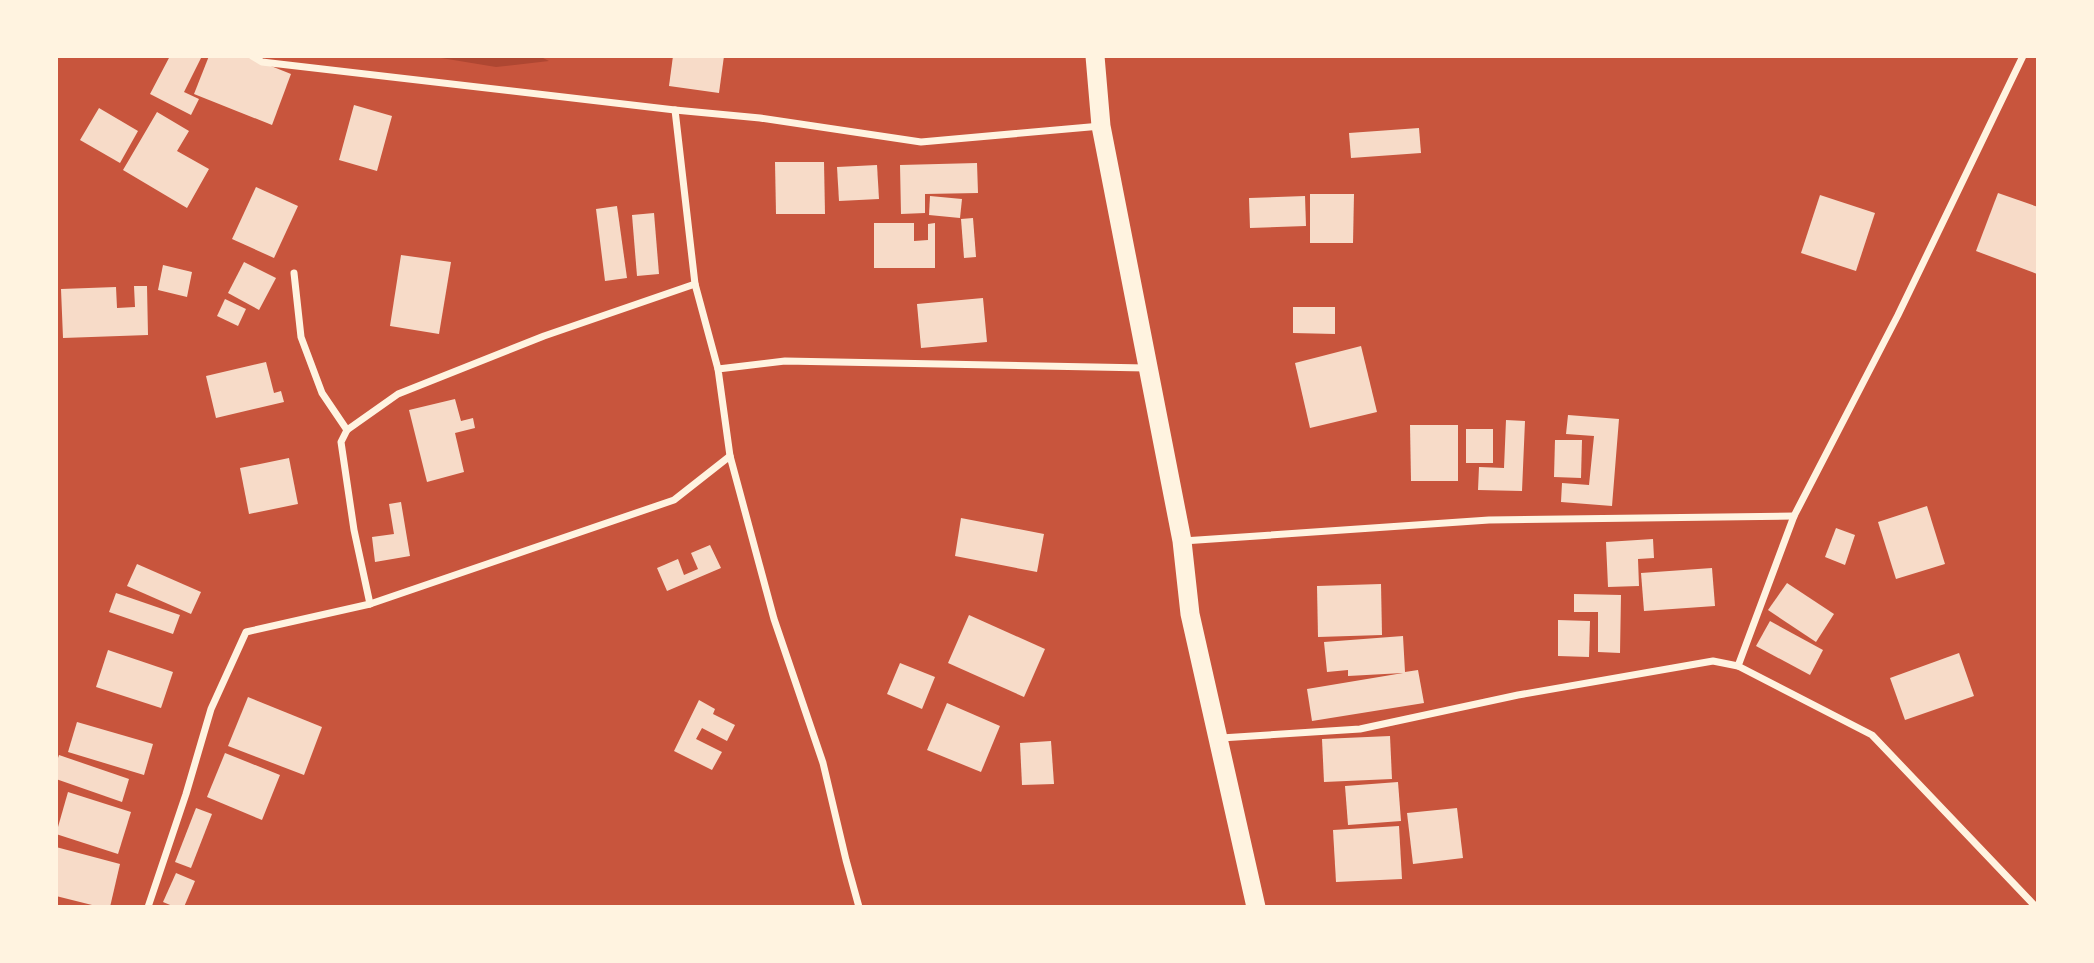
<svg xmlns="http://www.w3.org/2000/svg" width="2094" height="963" font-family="Manrope,sans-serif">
<rect width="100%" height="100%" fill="#c8553d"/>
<!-- green -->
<path fill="#ae4732" d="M429 56H539L549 61 496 67Z"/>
<!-- building -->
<g fill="#f7dbc8">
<path d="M170 56H202L184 92 199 99 191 115 150 94Z"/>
<path d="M209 56H246L291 74 272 125 194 94Z"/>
<path d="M673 56H724L719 93 669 86Z"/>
<path d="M354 105 392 116 377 171 339 160Z"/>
<path d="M99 108 138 131 120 163 80 140Z"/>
<path d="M157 112 189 131 177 151 209 169 187 208 123 170Z"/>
<path d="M1419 128 1421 153 1351 158 1349 133Z"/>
<path d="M775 162H824L825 214H776Z"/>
<path d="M977 163 978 193 925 194V213L901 214 900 165Z"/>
<path d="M877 165 879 199 839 201 837 167Z"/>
<path d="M256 187 298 206 274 258 232 239Z"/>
<path d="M1998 193 2038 207 2037 274 1976 251Z"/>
<path d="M1310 194H1354L1353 243H1310Z"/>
<path d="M1820 195 1875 213 1856 271 1801 253Z"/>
<path d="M930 196 962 199 960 218 929 215Z"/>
<path d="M1305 196 1306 226 1250 228 1249 198Z"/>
<path d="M617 206 627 278 605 281 596 209Z"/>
<path d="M654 213 659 274 637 276 632 215Z"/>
<path d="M973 218 976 257 964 258 961 219Z"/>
<path d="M874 223H914V241L928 240V224L935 223V268H874Z"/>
<path d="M401 255 451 262 439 334 390 326Z"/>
<path d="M244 262 276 278 259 310 228 293Z"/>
<path d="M163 265 192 272 187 297 158 290Z"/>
<path d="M134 286H147L148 335 63 338 61 289 116 287 117 308 135 307Z"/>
<path d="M983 298 987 342 921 348 917 304Z"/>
<path d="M225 299 246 309 238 326 217 316Z"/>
<path d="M1293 307H1335V334L1293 333Z"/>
<path d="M1361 346 1377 412 1310 428 1295 363Z"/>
<path d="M266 362 274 393 281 391 284 402 216 418 206 376Z"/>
<path d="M455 399 461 421 473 418 475 428 455 433 464 472 427 482 409 410Z"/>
<path d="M1568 415 1619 419 1612 506 1561 502 1562 483 1589 485 1594 436 1566 434Z"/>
<path d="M1506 420 1525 421 1522 491 1478 490 1479 467 1504 468Z"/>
<path d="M1410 425H1458V481H1411Z"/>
<rect x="1466" y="429" width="27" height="34"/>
<path d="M1555 440H1582L1581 478 1554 477Z"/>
<path d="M289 458 298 504 249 514 240 468Z"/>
<path d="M401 502 410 556 375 562 372 537 394 534 389 504Z"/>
<path d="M1927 506 1945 564 1896 579 1878 522Z"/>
<path d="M961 518 1044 534 1037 572 955 556Z"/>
<path d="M1836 528 1855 535 1845 565 1825 557Z"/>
<path d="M1653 539 1654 558 1638 559 1639 586 1608 587 1606 542Z"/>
<path d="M710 545 721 568 667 591 657 568 678 559 684 575 698 569 691 553Z"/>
<path d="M137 564 201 592 191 614 127 586Z"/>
<path d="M1712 568 1715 606 1644 611 1641 573Z"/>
<path d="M1787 583 1834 614 1816 642 1768 610Z"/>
<path d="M1381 584 1382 635 1318 637 1317 586Z"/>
<path d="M116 593 180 615 173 634 109 612Z"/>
<path d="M1574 594 1621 595 1620 653 1598 652V612H1574Z"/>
<path d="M969 615 1045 649 1024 697 948 663Z"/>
<path d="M1558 620 1590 621 1589 657 1558 656Z"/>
<path d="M1770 621 1823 650 1810 675 1756 646Z"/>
<path d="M1403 636 1405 672 1418 670 1424 703 1312 721 1307 689 1403 673 1348 676V670L1327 672 1324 642Z"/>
<path d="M108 650 173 672 161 708 96 687Z"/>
<path d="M1959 653 1974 696 1905 720 1890 678Z"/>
<path d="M900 663 935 677 922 709 887 694Z"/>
<path d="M248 697 322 727 304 775 228 746Z"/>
<path d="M699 700 715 709 713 714 735 725 727 741 702 728 696 739 722 752 712 770 674 751Z"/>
<path d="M947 703 1000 726 981 772 927 750Z"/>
<path d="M77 722 153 744 144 775 68 752Z"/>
<path d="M1390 736 1392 779 1324 782 1322 739Z"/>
<path d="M1051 741 1054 784 1022 785 1020 743Z"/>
<path d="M225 753 280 775 262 820 207 797Z"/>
<path d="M59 755 129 779 122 802 56 779V764Z"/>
<path d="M1398 782 1401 821 1348 825 1345 786Z"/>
<path d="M68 792 131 812 118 854 56 834Z"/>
<path d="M196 808 212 814 191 868 175 862Z"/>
<path d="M1457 808 1463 858 1413 864 1407 813Z"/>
<path d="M1399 826 1402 879 1336 882 1333 830Z"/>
<path d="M56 847 120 864 110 907H100L56 896Z"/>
<path d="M176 873 195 881 184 907H175L163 902Z"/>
</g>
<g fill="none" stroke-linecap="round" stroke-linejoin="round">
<!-- minor -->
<g stroke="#fff3e0" stroke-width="7">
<path d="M252 56 262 62 675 110 760 118 921 142 1101 126"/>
<path d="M675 110 695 284 718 369"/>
<path d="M294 273 301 337 322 393 347 430"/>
<path d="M1183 541 1489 520 1794 516"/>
<path d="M370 604 354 530 341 442 347 430 398 394 544 336 695 284"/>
<path d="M1738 666 1872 735 2036 907"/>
<path d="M1221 738 1360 729 1518 695 1713 661 1738 666 1794 516 1898 315 2023 56"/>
<path d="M148 907 186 794 211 709 246 632 370 604 674 500 730 456"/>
<path d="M859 907 846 860 823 763 774 619 730 456 718 369 785 361 1146 368"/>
</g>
<!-- trunk -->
<path stroke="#fff3e0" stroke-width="19" d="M1095 56 1101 126 1182 541 1190 614 1256 907"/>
</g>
<!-- border -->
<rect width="2094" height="963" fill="none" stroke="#fff3e0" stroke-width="116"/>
</svg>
